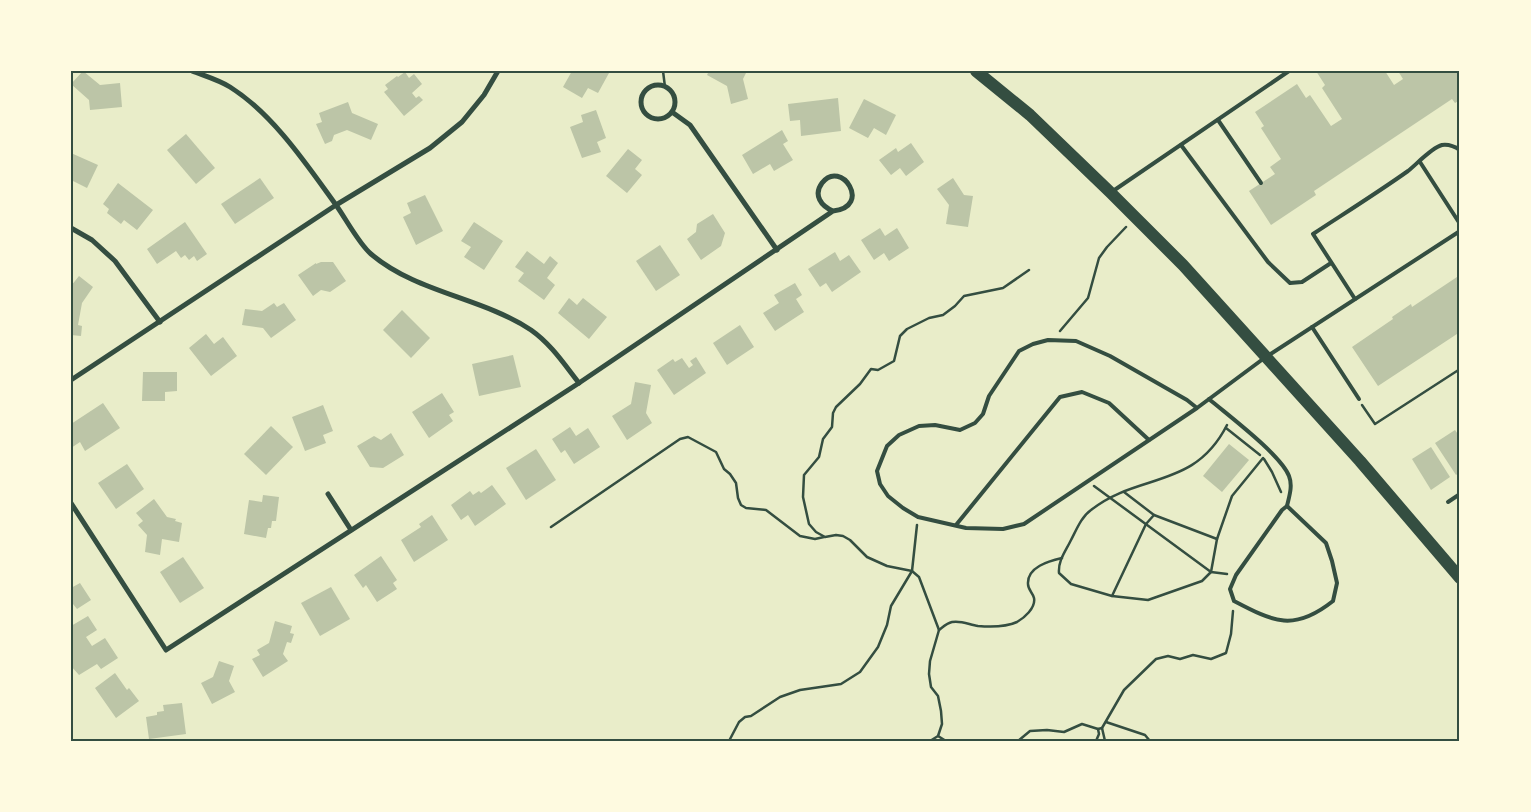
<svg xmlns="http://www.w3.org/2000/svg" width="1531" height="812" font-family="'Work Sans',sans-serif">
<rect width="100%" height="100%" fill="#e9edc9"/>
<!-- building -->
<g fill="#bcc5a7">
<path d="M83 71 100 85 120 83 122 107 90 110 89 100 71 84Z"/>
<path d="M572 71H606L609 73 598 93 588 88 582 98 563 87Z"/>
<path d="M709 71H747L743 79 748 99 731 104 727 86 707 75Z"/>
<path d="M1316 71H1385L1394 85 1403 79 1398 71H1460V100L1455 103 1452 99 1314 191 1316 195 1271 225 1249 191 1275 174 1270 167 1281 159 1261 128 1264 126 1255 112 1297 84 1306 98 1310 95 1331 126 1342 119 1322 88 1325 85Z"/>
<path d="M405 72 409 78 414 74 422 84 412 93 416 98 419 96 423 100 404 116 384 92 388 89 385 85 397 76 398 77Z"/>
<path d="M838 98 841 131 801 136 800 120 790 121 788 104Z"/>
<path d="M864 99 896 115 886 135 874 128 868 138 849 128Z"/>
<path d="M348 102 352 113 378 124 371 140 347 130 334 135 332 141 325 144 316 124 322 122 319 113Z"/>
<path d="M596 110 606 138 597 142 601 152 582 158 570 127 583 122 581 115Z"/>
<path d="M782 130 788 141 783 144 793 160 774 171 770 164 753 174 742 155Z"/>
<path d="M186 134 215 168 196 184 167 150Z"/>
<path d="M911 143 924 162 906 176 900 168 891 175 879 160 896 148 898 152Z"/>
<path d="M628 149 642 160 635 169 642 175 627 193 606 176Z"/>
<path d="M71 153 98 165 87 188 71 180Z"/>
<path d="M260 178 274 198 235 224 221 204Z"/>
<path d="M953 178 964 195 973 196 968 227 946 224 949 205 937 189Z"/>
<path d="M118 183 153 210 137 230 124 220 121 224 107 213 109 209 103 204Z"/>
<path d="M425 195 443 231 416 245 403 217 411 213 407 203Z"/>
<path d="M713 214 725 233 721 246 701 260 687 239 696 232 697 224Z"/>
<path d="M185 222 207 254 197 261 194 256 189 260 185 255 181 258 176 251 157 264 147 249Z"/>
<path d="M474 222 503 241 484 270 464 257 471 247 461 241Z"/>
<path d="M880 228 885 236 897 228 909 248 889 261 884 253 874 260 861 240Z"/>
<path d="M660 245 680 275 656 291 636 261Z"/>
<path d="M527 251 544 264 550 256 558 263 547 278 555 285 544 300 518 281 524 273 515 267Z"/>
<path d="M835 252 840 261 849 255 861 272 832 292 826 283 820 287 808 269Z"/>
<path d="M321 262H333L346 281 330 292 321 290 313 296 298 275 316 263V264Z"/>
<path d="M1460 275V332L1378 386 1352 347 1393 319 1392 317 1411 304 1412 307Z"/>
<path d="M79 276 93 287 82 303 78 325 82 326 81 336 71 335V286Z"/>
<path d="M795 283 802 295 796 299 804 312 775 331 763 313 779 303 774 295Z"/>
<path d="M569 298 577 305 583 298 607 317 589 339 558 313Z"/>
<path d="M274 303 277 307 284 303 296 320 271 338 263 328 242 325 245 309 262 311Z"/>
<path d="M402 310 430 338 411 358 383 330Z"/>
<path d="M740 325 754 347 727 365 713 343Z"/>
<path d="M206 334 214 344 223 337 237 356 211 376 189 348Z"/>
<path d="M513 355 521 387 479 396 472 364Z"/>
<path d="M696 357 706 373 674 395 657 370 673 359 675 362 682 358 689 368 693 365 690 361Z"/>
<path d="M143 372H177V391L165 392V401H142Z"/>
<path d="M635 382 651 385 646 413 652 423 627 440 612 416 631 404Z"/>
<path d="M442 393 454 412 449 415 453 421 429 438 412 412Z"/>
<path d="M103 403 120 428 85 451 80 442 71 448V424Z"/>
<path d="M323 405 333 431 323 435 326 443 305 451 292 417Z"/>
<path d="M271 426 293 447 266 475 244 454Z"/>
<path d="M570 427 576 436 588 428 600 447 574 464 565 450 561 453 552 439Z"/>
<path d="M1455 430 1460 437V472L1456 475 1435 443Z"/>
<path d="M391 433 404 455 383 468 370 467 357 446 374 436 381 440Z"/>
<path d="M1229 444 1249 460 1222 492 1203 476Z"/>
<path d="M1431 447 1450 477 1431 490 1412 459Z"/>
<path d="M536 449 556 480 526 500 506 468Z"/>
<path d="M127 464 144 489 116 509 98 483Z"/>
<path d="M492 485 506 504 475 526 468 515 461 520 451 505 470 491 473 495 479 491 481 493Z"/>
<path d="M263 495 279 497 276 521H272L271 528H268L266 538 244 534 249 500 262 502Z"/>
<path d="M154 499 167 517 176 519 175 521 182 523 179 542 162 539 160 555 145 552 147 535 138 525 143 521 136 513Z"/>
<path d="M432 515 448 540 414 562 401 540 421 527 419 524Z"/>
<path d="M381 556 397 580 393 583 397 589 377 602 366 585 363 588 354 575Z"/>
<path d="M183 557 204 588 180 603 160 572Z"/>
<path d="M80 583 91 600 77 609 73 604 71 605V588Z"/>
<path d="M331 587 350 619 320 636 301 603Z"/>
<path d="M88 616 97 630 86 637 92 646 105 638 118 658 101 669 97 664 79 675 71 666V626Z"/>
<path d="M275 621 292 626 290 633 294 634 291 643 287 642 283 654 288 661 263 677 252 659 260 655 257 650 269 643Z"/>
<path d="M219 661 234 666 229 681 235 692 212 704 201 683 213 677Z"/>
<path d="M115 673 127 690 129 688 139 701 116 718 95 688Z"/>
<path d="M182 703 186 734 149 739 146 717 157 715V712L164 711 163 705Z"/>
</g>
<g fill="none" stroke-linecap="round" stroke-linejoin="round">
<!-- path -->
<g stroke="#344e41" stroke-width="2.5">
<path d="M663 71 665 87"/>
<path d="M1060 331 1088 298 1099 258 1107 247 1126 227"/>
<path d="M1362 405 1375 424 1460 369"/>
<path d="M1226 428 1260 455"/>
<path d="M1264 459 1272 472 1281 492"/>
<path d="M1094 486 1211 572 1227 574"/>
<path d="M1124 492 1154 515 1217 539"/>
<path d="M1154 515 1146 524 1112 596 1071 584 1059 573C1058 561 1065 552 1070 542 1076 531 1081 517 1091 510 1139 472 1194 490 1227 425"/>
<path d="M917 525 912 571 887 566 867 557 850 540 843 536 836 535 825 537 816 532 809 524 803 497 804 475 819 457 823 439 832 427 833 413 836 407 860 384 871 369 878 370 894 361 900 336 907 329 929 318 943 315 955 306 964 296 1003 288 1029 270"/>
<path d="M551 527 680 439 688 437 716 452 724 469 730 474 736 483 738 498 741 505 746 508 766 510 800 536 815 539 824 537"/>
<path d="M1112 596 1148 600 1202 581 1211 572 1217 539 1232 496 1263 458"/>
<path d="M939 630C943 627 947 623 952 622 961 620 970 625 978 626 990 627 1006 627 1017 622 1024 618 1036 608 1034 598 1033 593 1028 590 1028 584 1027 567 1049 561 1062 558"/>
<path d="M1106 722 1145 735 1150 741"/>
<path d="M1102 728 1105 741"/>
<path d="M938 736 946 741"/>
<path d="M729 741 739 722 745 717 751 716 780 697 800 690 841 684 860 672 878 647 887 625 891 606 912 571 919 577 939 630 930 661 929 674 931 687 938 696 941 711 942 724 938 736 930 741"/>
<path d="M1018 741 1030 731 1047 730 1064 732 1082 724 1098 729 1102 728 1124 690 1156 659 1168 656 1180 659 1193 655 1211 659 1226 653 1231 634 1233 611"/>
<path d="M1096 741 1099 734 1098 729"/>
</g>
<!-- service -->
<g stroke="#344e41" stroke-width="4">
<path d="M1218 120 1261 183"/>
<path d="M1181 145 1268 262 1290 283 1302 282 1331 263"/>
<path d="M1420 162 1460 224"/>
<path d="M1113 191 1289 71"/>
<path d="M1355 299 1313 234C1345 213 1377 193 1408 171 1417 164 1431 148 1442 145 1449 144 1454 146 1460 150"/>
<path d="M1312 327 1359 399"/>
<path d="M1269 355 1460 231"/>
<path d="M1209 399C1229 416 1281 455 1289 476 1293 486 1289 497 1287 506"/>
<path d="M1197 408 1187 400 1110 356 1076 341 1048 340 1033 344 1019 351 989 396 983 414 975 423 960 430 935 425 919 426 899 435 887 446 877 471 880 484 888 496 903 508 918 517 966 528 1003 529 1024 524 1197 408 1263 359"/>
<path d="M1448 502 1460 494"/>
<path d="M1287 506 1326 543 1332 561 1337 583 1333 601C1294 632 1274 622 1234 601L1230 589 1236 575 1282 510Z"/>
<path d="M956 525 1060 397 1082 392 1109 403 1149 440"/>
</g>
<!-- minor -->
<g stroke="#344e41" stroke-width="5">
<path d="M192 71C205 76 219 80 230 87 273 114 307 165 336 205 346 219 359 244 371 254 417 293 481 297 531 330 551 344 564 364 579 383"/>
<circle cx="658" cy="102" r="17"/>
<path d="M672 112 690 125 777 250"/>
<path d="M71 228 92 240 115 261 160 322"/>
<path d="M71 380 336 205 430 148 462 122 484 95 498 71"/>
<path d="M328 494 351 530"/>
<path d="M71 503 166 650 579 383 833 211C873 207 841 158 822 183 813 195 821 206 833 211"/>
</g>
<!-- primary -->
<path stroke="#344e41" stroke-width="12" d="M976 71 1030 115 1111 193 1183 265 1360 461 1460 578"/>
</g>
<!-- border -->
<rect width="1531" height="812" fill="none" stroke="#fefae0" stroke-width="145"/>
<rect x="72" y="72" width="1386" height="668" fill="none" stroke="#344e41" stroke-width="2"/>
</svg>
